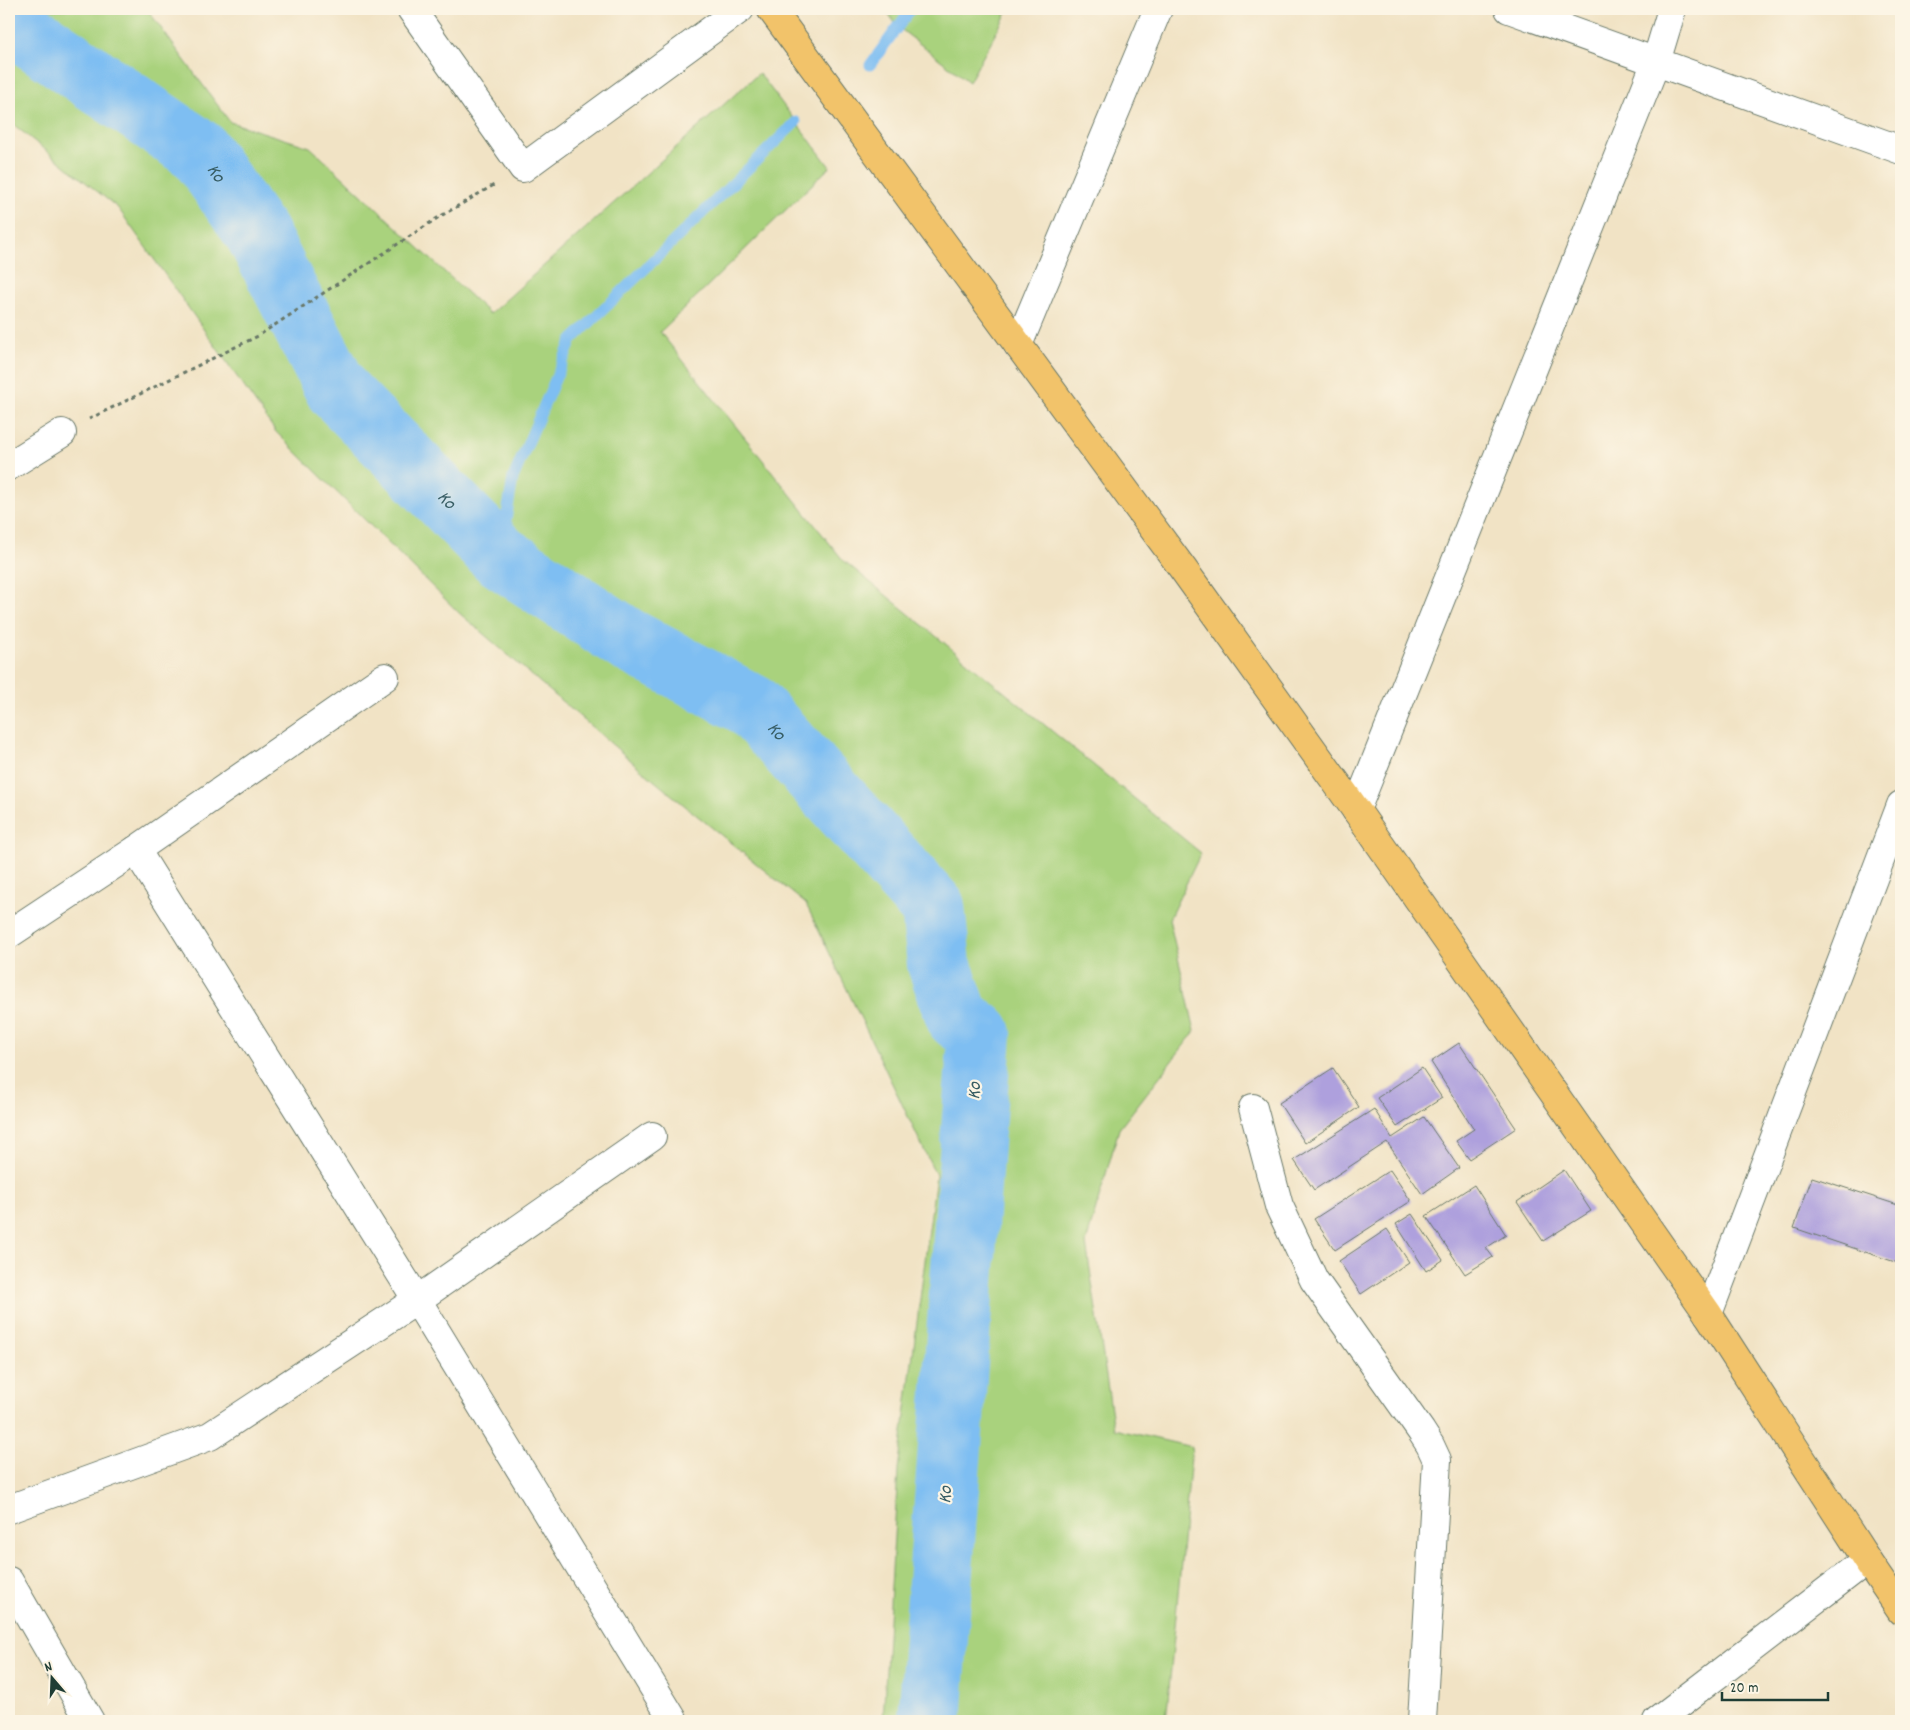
<svg xmlns="http://www.w3.org/2000/svg" width="1910" height="1730" font-family="Dekko,sans-serif">
<rect width="100%" height="100%" fill="#fcf5e5"/>
<filter id="ink" filterUnits="userSpaceOnUse"><feTurbulence type="fractalNoise" baseFrequency=".02" numOctaves="2"/><feDisplacementMap in="SourceGraphic" scale="10" xChannelSelector="R" yChannelSelector="G"/><feConvolveMatrix kernelMatrix="1 2 1 2 8 2 1 2 1" color-interpolation-filters="sRGB"/></filter>
<filter id="wash" filterUnits="userSpaceOnUse"><feTurbulence type="fractalNoise" baseFrequency=".0096" numOctaves="4" result="noise"/><feDisplacementMap in="SourceGraphic" scale="20" xChannelSelector="R" yChannelSelector="G"/><feGaussianBlur stdDeviation="1.12" result="paint"/><feColorMatrix in="noise" values="0 0 0 0 0 0 0 0 0 0 0 0 0 0 0 0 0 1.4 0 .05"/><feComposite in="paint" operator="in"/></filter>
<g filter="url(#wash)">
<rect width="100%" height="100%" fill="#f1e3c5"/>
<!-- green -->
<g fill="#a9d27d" stroke="#648858">
<path d="M9 9H147L230 122 310 147 490 314 759 73 830 167 660 332 843 560 1201 853 1169 919 1195 1031 1119 1129 1086 1243 1114 1429 1192 1447 1166 1721H883L898 1470 936 1175 806 904 657 783 458 612 276 432 118 208 9 121Z"/>
<path d="M885 9H1009L969 82 898 27Z"/>
</g>
<g fill="none" stroke-linecap="round" stroke-linejoin="round">
<!-- stream -->
<g stroke="#7ebef2" stroke-width="11">
<path d="M870 65 911 9"/>
<path d="M500 556 513 478 572 340 796 122"/>
</g>
<!-- river -->
<path stroke="#7ebef2" stroke-width="64" id="s1" d="M9 21 199 151 257 234 337 390 500 556 626 639 752 706 933 907 939 964 958 1018 980 1034 930 1721"/>
</g>
<g id="blocks">
<!-- building -->
<g fill="#aea0dd">
<path d="M1459 1043 1516 1128 1469 1159 1456 1141 1474 1129 1431 1062Z"/>
<path d="M1333 1068 1359 1107 1305 1143 1279 1103Z"/>
<path d="M1422 1068 1442 1098 1397 1127 1377 1098Z"/>
<path d="M1374 1109 1392 1138 1424 1117 1459 1168 1422 1194 1387 1142 1314 1190 1294 1160Z"/>
<path d="M1390 1170 1411 1201 1335 1250 1314 1219Z"/>
<path d="M1564 1170 1591 1211 1543 1241 1517 1202Z"/>
<path d="M1812 1177 1901 1206V1264L1794 1228Z"/>
<path d="M1474 1185 1506 1235 1486 1248 1493 1257 1465 1274 1426 1216Z"/>
<path d="M1412 1214 1443 1260 1426 1271 1396 1224Z"/>
<path d="M1387 1229 1409 1262 1361 1294 1339 1261Z"/>
</g>
</g>
</g>
<g filter="url(#ink)">
<use href="#blocks" fill-opacity="0" stroke="#687767" stroke-width="1"/>
<g fill="none" stroke-linecap="round" stroke-linejoin="round">
<!-- minor casing -->
<g stroke="#687767" stroke-width="30">
<g id="minor">
<path d="M411 9 523 168 740 9"/>
<path d="M1509 9 1901 150"/>
<path d="M1018 345 1158 9"/>
<path d="M9 466 62 433"/>
<path d="M1356 810 1656 62 1672 9"/>
<path d="M136 850 417 1300 674 1721"/>
<path d="M9 934 136 850 385 677"/>
<path d="M1253 1108 1279 1206 1314 1280 1421 1431 1430 1445 1437 1460 1422 1721"/>
<path d="M1708 1314 1901 805"/>
<path d="M9 1509 210 1436 417 1300 652 1136"/>
<path d="M9 1581 90 1721"/>
<path d="M1657 1721 1867 1560"/>
</g>
</g>
<!-- major casing -->
<g stroke="#687767" stroke-width="30">
<path id="major" d="M771 9 1183 569 1356 810 1708 1314 1867 1560 1901 1610"/>
</g>
<!-- path -->
<path stroke="#687767" stroke-width="3" stroke-dasharray="4 4" stroke-linecap="butt" d="M89 419 258 336 439 217 494 185"/>
<!-- minor -->
<use href="#minor" stroke="#fff" stroke-width="28"/>
<!-- major -->
<use href="#major" stroke="#f2c36a" stroke-width="28"/>
</g>
</g>
<g text-anchor="middle" dominant-baseline="central" stroke-width="4.5" stroke-linejoin="round" paint-order="stroke">
<!-- water labels -->
<g font-size="19" font-style="italic" fill="#375d64" stroke="#fcf5e5">
<text stroke="none"><textPath href="#s1" startOffset="258">Ko</textPath></text>
<text stroke="none"><textPath href="#s1" startOffset="662">Ko</textPath></text>
<text stroke="none"><textPath href="#s1" startOffset="1068">Ko</textPath></text>
<text transform="translate(976 1091) rotate(-86)">Ko</text>
<text transform="translate(947 1495) rotate(-86)">Ko</text>
</g>
</g>
<!-- margin -->
<rect width="1910" height="1730" fill="none" stroke="#fcf5e5" stroke-width="30"/>
<!-- north arrow -->
<g transform="translate(52 1678) rotate(341)" stroke="#fcf5e5" stroke-width="4" paint-order="stroke">
<path d="M0-4L9 19L0 12L-9 19Z" fill="#1f3d34"/>
<text y="-8" font-size="14" font-weight="bold" text-anchor="middle" fill="#1f3d34">N</text>
</g>
<!-- scale -->
<path d="M1722 1692v8h106v-8" fill="none" stroke="#1f3d34" stroke-width="2.5"/>
<text x="1730" y="1692" font-size="15" fill="#1f3d34" stroke="#fcf5e5" stroke-width="4" paint-order="stroke">20 m</text>
</svg>
